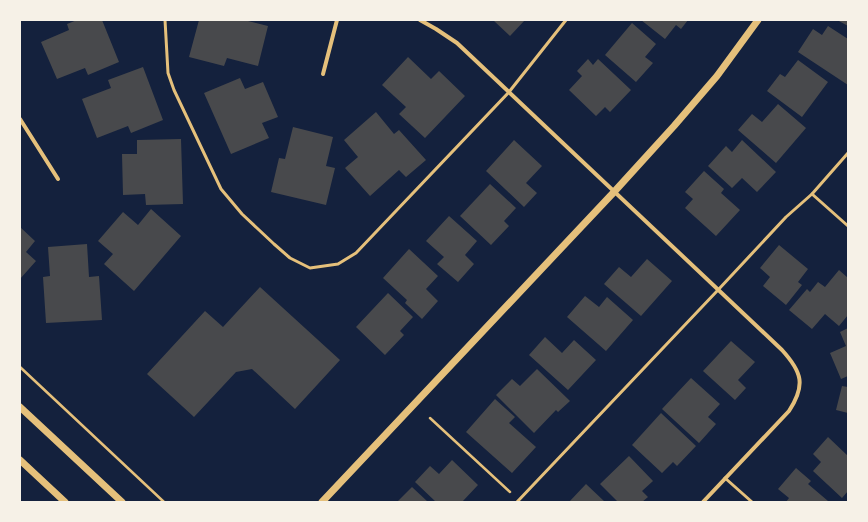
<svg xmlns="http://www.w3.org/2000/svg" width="868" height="522" font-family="Karla,sans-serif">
<rect width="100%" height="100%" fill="#14213d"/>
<!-- building -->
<g fill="#48494c">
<path d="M77 20H102L119 62 88 75 85 68 57 79 41 42 69 30 67 24Z"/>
<path d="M199 20H244L268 26 258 66 227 58 224 66 189 57Z"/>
<path d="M493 20H525L510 36Z"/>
<path d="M641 20H688L681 29 676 25 665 39Z"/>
<path d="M837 20H848V26Z"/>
<path d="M632 23 656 44 645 57 653 63 636 82 605 55Z"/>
<path d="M828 26 848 39V85L798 52 813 29 822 35Z"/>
<path d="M408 57 431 79 439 71 465 96 425 138 399 114 406 107 382 85Z"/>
<path d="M588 59 593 65 598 59 631 90 610 112 605 107 596 116 569 90 582 76 577 71Z"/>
<path d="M798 60 828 82 802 117 767 91 780 74 785 77Z"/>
<path d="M143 67 163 120 131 133 128 126 97 138 82 99 111 88 108 80Z"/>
<path d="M240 78 245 89 263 82 278 117 262 123 269 138 231 154 204 93Z"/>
<path d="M778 104 806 128 776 163 738 130 752 114 762 122Z"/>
<path d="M376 112 394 134 399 130 426 160 406 177 399 170 370 196 345 168 358 157 344 140Z"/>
<path d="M293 127 333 137 326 166 335 168 326 205 271 192 279 158 285 159Z"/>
<path d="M181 139 183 204 146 205 145 194 123 195 122 154H137V140Z"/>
<path d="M514 140 542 166 526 183 537 193 524 207 486 171Z"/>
<path d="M742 140 776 172 757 192 742 178 732 188 708 166 726 146 732 152Z"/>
<path d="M704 171 724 189 721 193 740 210 716 236 685 208 693 199 685 192Z"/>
<path d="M490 184 516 208 504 221 509 226 491 245 460 216Z"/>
<path d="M151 209 181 236 134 291 104 264 113 254 98 241 123 212 138 225Z"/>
<path d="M449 216 477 241 465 255 474 264 458 282 437 264 444 257 426 241Z"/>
<path d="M20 227 35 241 26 252 36 261 20 279Z"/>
<path d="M87 244 89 277 99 276 102 320 46 323 43 277 50 276 48 247Z"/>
<path d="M779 245 808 269 798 282 802 285 786 305 763 286 770 277 760 268Z"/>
<path d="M409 249 438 276 426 289 438 301 422 319 405 303 407 300 383 278Z"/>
<path d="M647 259 672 281 641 316 604 284 619 267 631 277Z"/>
<path d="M839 270 848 278V315L839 326 825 314 812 329 789 310 807 289 810 292 818 282 825 287Z"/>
<path d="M260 287 340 360 295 409 252 369 236 372 194 417 147 374 205 311 223 327Z"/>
<path d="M388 293 413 317 400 331 404 335 385 355 356 327Z"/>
<path d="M585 296 599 307 607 297 633 320 606 351 567 317Z"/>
<path d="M848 328V376L841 379 830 353 846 346 840 332Z"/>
<path d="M545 337 562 353 574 340 596 360 568 390 529 355Z"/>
<path d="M731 341 755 362 738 380 746 388 735 400 703 371Z"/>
<path d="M537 369 570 401 558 412 556 410 534 433 496 395 512 379 520 386Z"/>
<path d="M691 378 720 404 708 417 716 424 699 443 662 409Z"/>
<path d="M842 386 848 387V413L836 410Z"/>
<path d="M495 399 515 417 509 423 536 447 512 473 466 432Z"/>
<path d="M661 413 696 446 677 466 673 462 662 473 632 445Z"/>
<path d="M828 437 848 456V491L842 498 813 471 821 462 813 454Z"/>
<path d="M629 456 653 481 642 491 648 497 642 502H618L600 484Z"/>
<path d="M452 460 478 485 462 502H436L415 482 430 466 439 474Z"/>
<path d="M796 468 811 481 808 484 828 501 827 502H786L789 498 778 489Z"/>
<path d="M586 484 605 502H569Z"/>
<path d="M412 487 428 502H397Z"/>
</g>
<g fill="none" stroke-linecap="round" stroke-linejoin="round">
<!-- path -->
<g stroke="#e5c07b" stroke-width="2.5">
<path d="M20 367 164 502"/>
<path d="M430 418 510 492"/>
</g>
<!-- service -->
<g stroke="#e5c07b" stroke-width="3">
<path d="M165 20 168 73 174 90 221 189 242 214 274 244 290 258 310 268 338 264 356 253 509 92 566 20"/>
<path d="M812 194 848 226"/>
<path d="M725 478 752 502"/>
<path d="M517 502 718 290 786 217 812 194 848 153"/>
</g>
<!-- minor -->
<g stroke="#e5c07b" stroke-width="4">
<path d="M420 20 436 29 457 43 782 350C802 372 806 385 789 411L703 502"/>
<path d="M323 74 337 20"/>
<path d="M20 119 58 179"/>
</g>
<!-- tertiary -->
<g stroke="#e5c07b" stroke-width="7">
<path d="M20 407 122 502"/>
<path d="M20 460 65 502"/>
<path d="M322 502 614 192 674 126 717 76 758 20"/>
</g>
</g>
<!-- border -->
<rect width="868" height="522" fill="none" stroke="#f6f1e7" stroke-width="42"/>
</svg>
